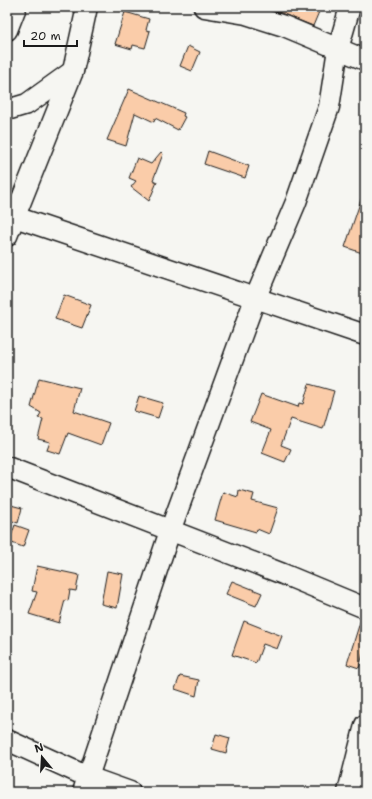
<svg xmlns="http://www.w3.org/2000/svg" width="372" height="799" font-family="'Shantell Sans',sans-serif">
<rect width="100%" height="100%" fill="#f6f6f2"/>
<filter id="ink" filterUnits="userSpaceOnUse"><feTurbulence type="fractalNoise" baseFrequency=".025" numOctaves="2"/><feDisplacementMap in="SourceGraphic" scale="8" xChannelSelector="R" yChannelSelector="G"/><feConvolveMatrix kernelMatrix="1 2 1 2 8 2 1 2 1" color-interpolation-filters="sRGB"/></filter>
<g filter="url(#ink)">
<!-- building -->
<g fill="#facca9" stroke="#1c1c1c">
<path d="M266 7H321L313 26Z"/>
<path d="M125 12 149 19 146 30 150 31 145 48 133 45 132 49 115 44Z"/>
<path d="M188 46 200 52 192 71 180 66Z"/>
<path d="M129 89 184 113 183 116 185 117 178 130 155 118 154 122 135 113 126 146 107 140Z"/>
<path d="M208 151 249 166 245 178 204 164Z"/>
<path d="M161 152 163 154 153 180 157 182 149 201 131 187 136 181 129 178 137 158 151 164Z"/>
<path d="M363 194 365 195V254L345 247Z"/>
<path d="M64 295 91 305 82 328 55 319Z"/>
<path d="M39 378 80 388 74 411 109 423 101 445 68 433 60 454 47 450 50 442 38 439 43 419 38 418 41 413 31 407Z"/>
<path d="M309 384 334 391 323 429 291 419 281 445 291 449 285 462 262 453 271 430 250 422 261 394 298 407 299 403 303 404Z"/>
<path d="M139 396 163 403 158 418 134 411Z"/>
<path d="M239 490 254 494 252 501 278 508 269 534 257 529 256 532 215 520 223 492 238 497Z"/>
<path d="M7 504 22 508 18 523 7 519Z"/>
<path d="M15 525 29 530 23 547 9 542Z"/>
<path d="M37 566 79 575 76 591 70 590 68 601 65 600 59 623 29 614 37 592 32 591Z"/>
<path d="M107 571 123 574 117 608 101 604Z"/>
<path d="M232 581 262 593 256 606 226 594Z"/>
<path d="M361 619H365V647L359 668 347 664Z"/>
<path d="M244 621 282 636 277 649 263 644 256 663 232 655Z"/>
<path d="M180 676 199 680 196 696 175 689Z"/>
<path d="M216 734 230 738 226 753 212 749Z"/>
</g>
<g fill="none" stroke-linecap="round" stroke-linejoin="round">
<!-- minor casing -->
<g stroke="#1c1c1c" stroke-width="23">
<g id="minor">
<path d="M204 7 246 14 284 26 365 60"/>
<path d="M7 30 16 7"/>
<path d="M7 110 27 104 73 71"/>
<path d="M7 216 15 217 365 335"/>
<path d="M7 236 73 71 87 7"/>
<path d="M7 467 283 574 365 608"/>
<path d="M7 740 88 777 130 792"/>
<path d="M83 792 170 531 255 299 296 202 329 107 338 49 350 7"/>
<path d="M348 792 365 725"/>
</g>
</g>
<!-- minor -->
<use href="#minor" stroke="#f6f6f2" stroke-width="20"/>
</g>
</g>
<!-- margin -->
<rect width="372" height="799" fill="none" stroke="#f6f6f2" stroke-width="24"/>
<rect x="12" y="12" width="348" height="775" fill="none" stroke="#1c1c1c" stroke-width="1.5" filter="url(#ink)"/>
<!-- north arrow -->
<g transform="translate(42 757) rotate(342)" stroke="#f6f6f2" stroke-width="3" paint-order="stroke">
<path d="M0-3L7 15L0 10L-7 15Z" fill="#1c1c1c"/>
<text y="-6" font-size="11" font-weight="bold" text-anchor="middle" fill="#1c1c1c">N</text>
</g>
<!-- scale -->
<path d="M24 40v6h53v-6" fill="none" stroke="#1c1c1c" stroke-width="2"/>
<text x="30" y="40" font-size="12" fill="#1c1c1c" stroke="#f6f6f2" stroke-width="3" paint-order="stroke">20 m</text>
</svg>
